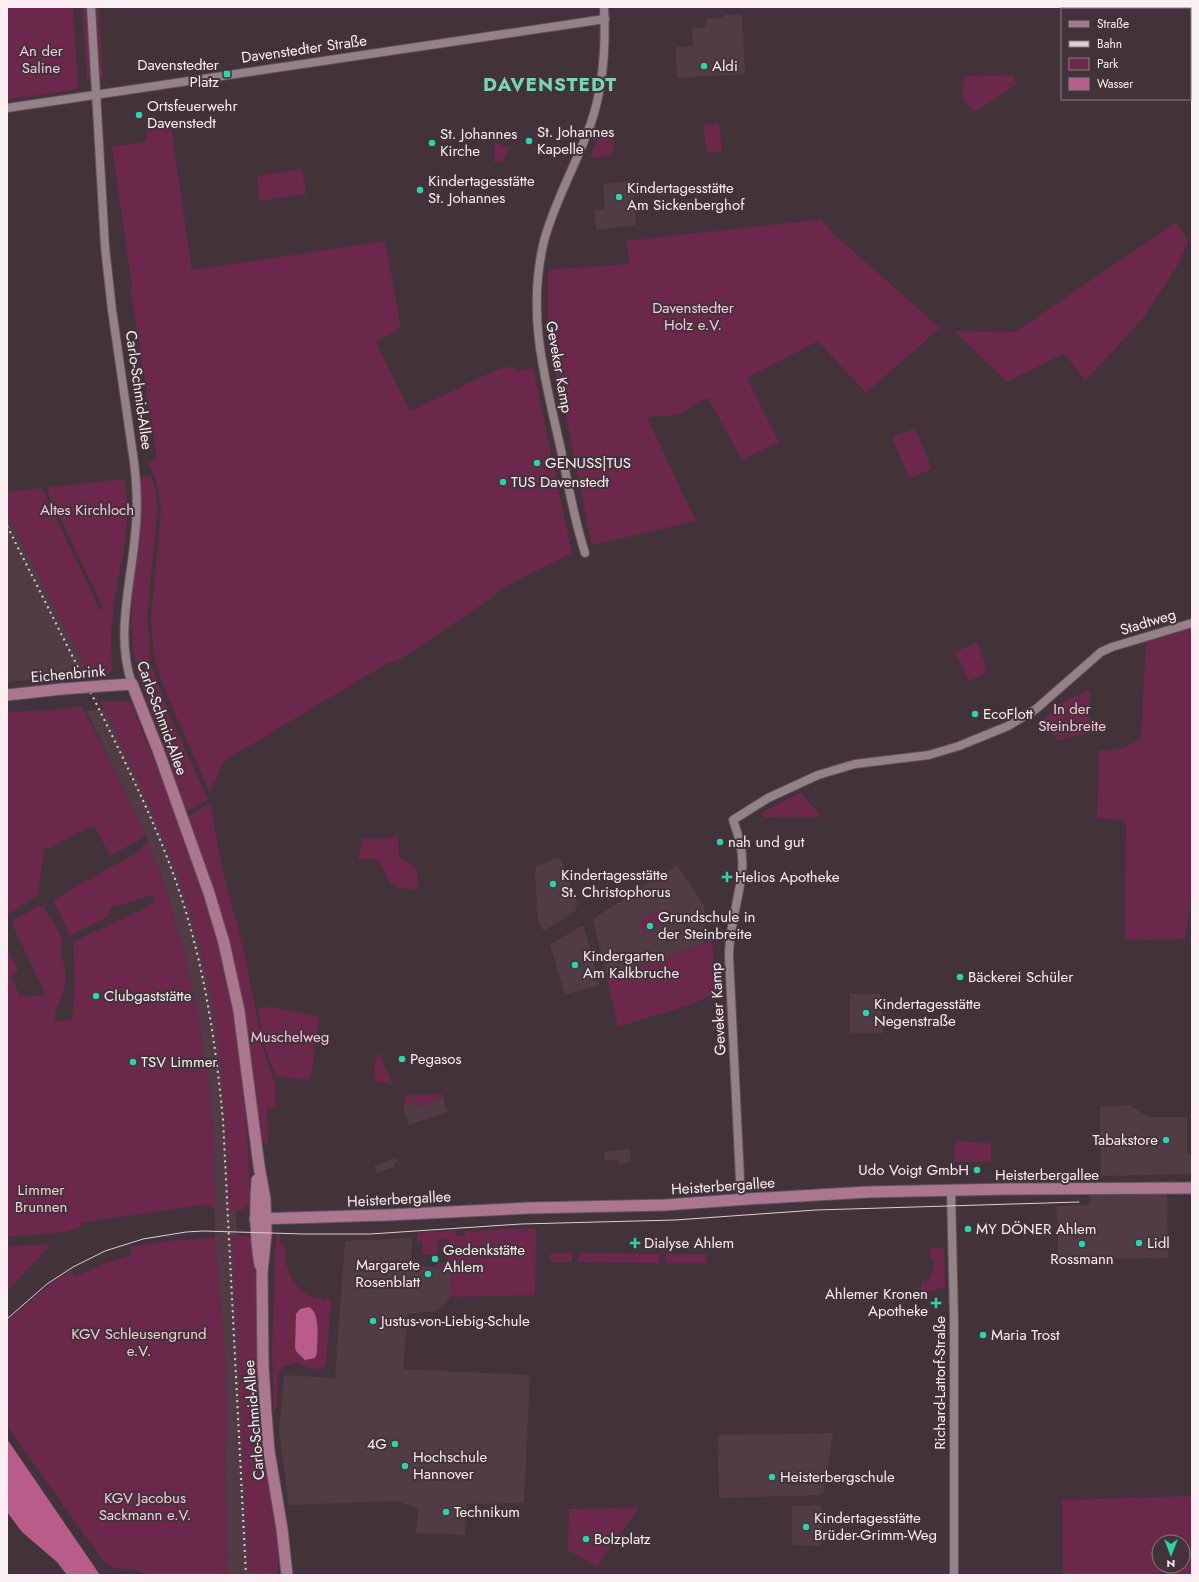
<svg xmlns="http://www.w3.org/2000/svg" width="1199" height="1582" font-family="Jost,sans-serif">
<rect width="100%" height="100%" fill="#423239"/>
<!-- built -->
<g fill="#513b45">
<path d="M742 14 745 74 677 78 676 47 693 46 692 28H703L707 23V19L724 18V15Z"/>
<path d="M632 181 636 225 596 230 594 210 605 209 603 184Z"/>
<path d="M7 514 71 638 89 675 7 682Z"/>
<path d="M110 709 168 831 216 1006 231 1144 237 1234 240 1349 261 1575H228L225 1454 227 1426 226 1370 215 1238 214 1148 211 1101 198 1014 185 954 166 889 146 836 86 711Z"/>
<path d="M556 857 561 859 578 905 575 907 576 911 544 931 538 922 535 872 536 866 544 864Z"/>
<path d="M677 865 704 905 706 933 704 943 651 964 622 972 606 974 593 919Z"/>
<path d="M581 926 584 927 600 985 565 995 550 945Z"/>
<path d="M850 994H880L883 1033H850Z"/>
<path d="M443 1098 448 1112 409 1125 403 1106 416 1101 418 1107Z"/>
<path d="M1130 1105 1148 1117H1187V1153L1192 1155V1174L1101 1176 1100 1107Z"/>
<path d="M630 1149 631 1162 618 1164 617 1159 605 1161 604 1152Z"/>
<path d="M396 1158 398 1162 394 1163 395 1167 377 1173 374 1166Z"/>
<path d="M1167 1194 1168 1258 1103 1259 1080 1265H1058L1057 1206 1090 1205V1195Z"/>
<path d="M412 1238 411 1266 453 1268 450 1297 446 1304 437 1311 408 1314 403 1369 530 1375 524 1503 467 1504 465 1535 416 1533 418 1508 397 1501 289 1505 279 1431 284 1375 335 1378 345 1241Z"/>
<path d="M833 1433 824 1492 821 1495 719 1498 718 1435Z"/>
<path d="M819 1505 822 1509 821 1546 792 1545V1506Z"/>
</g>
<!-- green -->
<g fill="#6b284a" fill-rule="evenodd">
<path d="M7 7H73L78 89 7 100Z"/>
<path d="M82 7H87L91 79H87Z"/>
<path d="M96 7H99L103 78H100Z"/>
<path d="M1014 75 1016 85 975 112 963 99 964 76Z"/>
<path d="M719 123 722 152 708 153 705 143 703 124Z"/>
<path d="M171 127 192 270 385 241 401 328 376 342 410 411 498 369 512 366 517 371 533 368 572 553 501 589 496 595 401 659 388 663 224 761 210 793 167 695 156 664 153 648 151 618 161 511C160 492 157 481 149 464L151 461 157 459 131 290 132 287 112 147 147 141 146 131Z"/>
<path d="M613 132 614 144 612 155 590 158 599 134Z"/>
<path d="M495 142 509 148 503 162H494Z"/>
<path d="M302 169 306 194 260 201 257 176Z"/>
<path d="M821 219 835 235 940 328 866 393 818 341 747 378 779 442 742 460 708 398 677 415 647 417 696 521 593 545 591 542 568 426 551 354 548 333V270L630 264 626 241Z"/>
<path d="M1176 222 1188 241 1178 265 1141 321 1085 381 1064 353 1007 382 954 331 1015 332Z"/>
<path d="M915 428 932 469 909 478 892 437Z"/>
<path d="M150 476C157 486 157 500 157 513L147 619 151 660 150 663 141 664 135 661C126 616 137 571 140 526 140 510 140 493 140 477Z"/>
<path d="M123 479C136 512 117 577 113 612 110 632 111 651 112 670L109 674 90 676 7 514V492L42 488 100 610 103 608 47 490 49 487Z"/>
<path d="M1192 628V894L1185 939 1125 940 1126 821 1097 817 1099 751 1123 748 1141 739 1146 642Z"/>
<path d="M978 642 987 672 969 681 955 652Z"/>
<path d="M150 667 153 668 170 716 207 797V800L184 813 171 765 136 669Z"/>
<path d="M1090 690V732L1057 741 1045 719 1062 702Z"/>
<path d="M100 701H130C160 775 191 848 213 925 218 941 224 958 228 975 244 1051 247 1129 251 1206L245 1207 244 1209 230 1212C226 1146 225 1079 214 1013 204 953 185 889 161 833 143 788 121 745 100 701Z"/>
<path d="M82 706 146 836 110 856 94 825 50 848H44L38 895 7 915V712L51 710Z"/>
<path d="M801 792 821 817 764 818 761 813Z"/>
<path d="M208 804 210 805 222 866 245 957 264 1051 275 1083V1107L267 1108 268 1143H262L238 990 186 818Z"/>
<path d="M398 835 399 856 416 869 419 889C387 890 392 884 378 859H358L363 839 390 838Z"/>
<path d="M148 841 166 889 185 954 198 1014 211 1101 214 1148 215 1211 207 1204 81 1223V1227L66 1232 7 1237V948L18 970 11 977 20 996 46 995 11 922 38 906 44 907 62 937C57 952 66 965 66 980 65 995 53 1008 55 1022L72 1019 75 983 73 942 155 903 152 895 111 908 109 916 70 936 53 900 136 853Z"/>
<path d="M657 910 664 921 645 934 638 923Z"/>
<path d="M712 940 716 993 692 1004 618 1027 606 974C643 969 677 954 712 940Z"/>
<path d="M272 1007 319 1017 312 1069 309 1080 276 1076 265 1047 258 1008Z"/>
<path d="M380 1053 392 1084 376 1081 373 1075 377 1055Z"/>
<path d="M442 1094 443 1098 418 1107 416 1101 403 1106 406 1096 408 1095Z"/>
<path d="M955 1141 991 1143V1162H955Z"/>
<path d="M536 1228 535 1295 450 1297 453 1268 437 1267V1263H448L449 1239H438L437 1255 422 1254V1241H417V1233L456 1230V1236H465V1231Z"/>
<path d="M232 1235H253L259 1360 279 1539 278 1575H249Z"/>
<path d="M276 1236H280V1242L285 1247C284 1274 297 1297 327 1300V1296L331 1301 326 1364C316 1374 307 1367 297 1362L282 1367C273 1380 281 1399 274 1412L272 1352Z"/>
<path d="M215 1238 226 1370 227 1426 225 1454 228 1575H146C131 1563 116 1576 101 1558L7 1426V1321L48 1286 71 1270 75 1277 108 1262 132 1255 130 1247 176 1240Z"/>
<path d="M48 1244 50 1246 7 1291V1247Z"/>
<path d="M930 1248H944L945 1287 921 1294V1281H930V1274L933 1273V1259H930Z"/>
<path d="M552 1253H572V1262H552L549 1259V1256Z"/>
<path d="M579 1253 659 1254V1263L580 1262 578 1261Z"/>
<path d="M666 1254H706L707 1263H666L665 1262Z"/>
<path d="M1192 1496 1191 1575H1063L1062 1500ZM1159 1542H1183V1566H1159Z"/>
<path d="M639 1508 597 1567 568 1550 569 1509Z"/>
</g>
<!-- water -->
<g fill="#b85c89">
<path d="M309 1307C321 1313 317 1341 317 1353L315 1358 305 1360 296 1351 295 1347 296 1314 300 1309Z"/>
<path d="M7 1439 100 1575H67L57 1562 22 1532 7 1512Z"/>
</g>
<g fill="none" stroke-linecap="round" stroke-linejoin="round">
<!-- minor casing -->
<g stroke="#605157" stroke-width="10">
<g id="minor">
<path d="M91 7 105 247 112 310 134 462C137 486 138 511 135 535 131 585 115 635 132 684"/>
<path d="M7 108 605 19"/>
<path d="M585 553C574 519 568 484 561 450 545 378 526 315 544 241 555 200 577 163 591 123 604 85 606 47 604 7"/>
<path d="M951 1191 954 1319V1575"/>
<path d="M741 1199 729 956C729 927 739 900 742 871 744 854 739 836 733 820L768 798 818 775 855 764 929 755 959 746 1008 726 1036 709 1101 652 1112 647 1192 623"/>
</g>
</g>
<!-- major casing -->
<g stroke="#605157" stroke-width="13">
<g id="major">
<path d="M102 686 132 684 158 750 209 893 224 943 239 1011 259 1166 265 1199 266 1233 262 1273 263 1365 266 1413 269 1451 282 1529 287 1575"/>
<path d="M7 695 62 689"/>
<path d="M257 1180C255 1209 255 1237 260 1265"/>
<path d="M255 1219 388 1215 529 1208 665 1205 748 1199 868 1192 1008 1189 1192 1188"/>
</g>
</g>
<!-- minor -->
<use href="#minor" stroke="#948189" stroke-width="8"/>
<!-- major -->
<use href="#major" stroke="#aa778e" stroke-width="11"/>
<!-- tram -->
<path stroke="#dbced4" stroke-width="1" d="M7 1319 47 1284 73 1267 105 1251 143 1239 186 1232 203 1231 305 1234H370L521 1224 675 1220 816 1210 1079 1202"/>
<!-- rail -->
<path stroke="#dbced4" stroke-width="2" stroke-dasharray="2 4" stroke-linecap="butt" d="M7 526C37 585 66 644 96 703 129 770 162 835 184 906 206 976 216 1048 223 1120L246 1575"/>
<!-- major-bridge casing -->
<g stroke="#605157" stroke-width="13" stroke-linecap="butt">
<path id="major-bridge" d="M62 689 102 686"/>
</g>
<!-- major-bridge -->
<use href="#major-bridge" stroke="#aa778e" stroke-width="11"/>
</g>
<!-- markers -->
<g fill="#2bd5ac" stroke="#423239" stroke-width="1.5">
<circle cx="704" cy="66" r="4"/>
<rect x="223" y="70" width="8" height="8" rx="2"/>
<circle cx="139" cy="115" r="4"/>
<circle cx="529" cy="141" r="4"/>
<circle cx="432" cy="143" r="4"/>
<circle cx="420" cy="190" r="4"/>
<circle cx="619" cy="197" r="4"/>
<circle cx="537" cy="463" r="4"/>
<circle cx="503" cy="482" r="4"/>
<circle cx="975" cy="714" r="4"/>
<circle cx="720" cy="842" r="4"/>
<path d="M725 871h4v4h4v4h-4v4h-4v-4h-4v-4h4z"/>
<circle cx="553" cy="884" r="4"/>
<circle cx="650" cy="926" r="4"/>
<circle cx="575" cy="965" r="4"/>
<circle cx="960" cy="977" r="4"/>
<circle cx="96" cy="996" r="4"/>
<circle cx="866" cy="1013" r="4"/>
<circle cx="402" cy="1059" r="4"/>
<circle cx="133" cy="1062" r="4"/>
<circle cx="1166" cy="1140" r="4"/>
<circle cx="977" cy="1170" r="4"/>
<circle cx="968" cy="1229" r="4"/>
<path d="M633 1237h4v4h4v4h-4v4h-4v-4h-4v-4h4z"/>
<circle cx="1139" cy="1243" r="4"/>
<circle cx="1082" cy="1244" r="4"/>
<circle cx="435" cy="1259" r="4"/>
<circle cx="428" cy="1274" r="4"/>
<path d="M934 1297h4v4h4v4h-4v4h-4v-4h-4v-4h4z"/>
<circle cx="373" cy="1321" r="4"/>
<circle cx="983" cy="1335" r="4"/>
<circle cx="395" cy="1444" r="4"/>
<circle cx="405" cy="1466" r="4"/>
<circle cx="772" cy="1477" r="4"/>
<circle cx="446" cy="1512" r="4"/>
<circle cx="806" cy="1527" r="4"/>
<circle cx="586" cy="1539" r="4"/>
</g>
<g text-anchor="middle" dominant-baseline="central" stroke-width="4" stroke-linejoin="round" paint-order="stroke">
<!-- street labels -->
<g font-size="15" fill="#fbeff4" stroke="#423239">
<text transform="translate(304 49) rotate(-8)">Davenstedter Straße</text>
<text transform="translate(559 367) rotate(80)">Geveker Kamp</text>
<text transform="translate(139 390) rotate(82)">Carlo-Schmid-Allee</text>
<text transform="translate(1148 622) rotate(-17)">Stadtweg</text>
<text transform="translate(68 674) rotate(-5)">Eichenbrink</text>
<text transform="translate(162 718) rotate(70)">Carlo-Schmid-Allee</text>
<text transform="translate(718 1009) rotate(-93)">Geveker Kamp</text>
<text x="1047" y="1175">Heisterbergallee</text>
<text transform="translate(723 1186) rotate(-4)">Heisterbergallee</text>
<text transform="translate(399 1199) rotate(-3)">Heisterbergallee</text>
<text transform="translate(940 1383) rotate(-90)">Richard-Lattorf-Straße</text>
<text transform="translate(254 1420) rotate(-95)">Carlo-Schmid-Allee</text>
</g>
<!-- park labels -->
<g font-size="15" fill="#fbc8dd" stroke="#423239">
<text x="41" y="51">An der<tspan x="41" dy="17">Saline</tspan></text>
<text x="693" y="308">Davenstedter<tspan x="693" dy="17">Holz e.V.</tspan></text>
<text x="87" y="510">Altes Kirchloch</text>
<text x="1072" y="709">In der<tspan x="1072" dy="17">Steinbreite</tspan></text>
<text x="290" y="1037">Muschelweg</text>
<text x="41" y="1190">Limmer<tspan x="41" dy="17">Brunnen</tspan></text>
<text x="139" y="1334">KGV Schleusengrund<tspan x="139" dy="17">e.V.</tspan></text>
<text x="145" y="1498">KGV Jacobus<tspan x="145" dy="17">Sackmann e.V.</tspan></text>
</g>
<!-- poi labels -->
<g font-size="15" fill="#fbeff4" stroke="#423239" text-anchor="start">
<text x="219" y="65" text-anchor="end">Davenstedter<tspan x="219" dy="17">Platz</tspan></text>
<text x="712" y="66">Aldi</text>
<text x="147" y="106">Ortsfeuerwehr<tspan x="147" dy="17">Davenstedt</tspan></text>
<text x="537" y="132">St. Johannes<tspan x="537" dy="17">Kapelle</tspan></text>
<text x="440" y="134">St. Johannes<tspan x="440" dy="17">Kirche</tspan></text>
<text x="428" y="181">Kindertagesstätte<tspan x="428" dy="17">St. Johannes</tspan></text>
<text x="627" y="188">Kindertagesstätte<tspan x="627" dy="17">Am Sickenberghof</tspan></text>
<text x="545" y="463">GENUSS|TUS</text>
<text x="511" y="482">TUS Davenstedt</text>
<text x="983" y="714">EcoFlott</text>
<text x="728" y="842">nah und gut</text>
<text x="561" y="875">Kindertagesstätte<tspan x="561" dy="17">St. Christophorus</tspan></text>
<text x="735" y="877">Helios Apotheke</text>
<text x="658" y="917">Grundschule in<tspan x="658" dy="17">der Steinbreite</tspan></text>
<text x="583" y="956">Kindergarten<tspan x="583" dy="17">Am Kalkbruche</tspan></text>
<text x="968" y="977">Bäckerei Schüler</text>
<text x="104" y="996">Clubgaststätte</text>
<text x="874" y="1004">Kindertagesstätte<tspan x="874" dy="17">Negenstraße</tspan></text>
<text x="410" y="1059">Pegasos</text>
<text x="141" y="1062">TSV Limmer</text>
<text x="1158" y="1140" text-anchor="end">Tabakstore</text>
<text x="969" y="1170" text-anchor="end">Udo Voigt GmbH</text>
<text x="976" y="1229">MY DÖNER Ahlem</text>
<text x="644" y="1243">Dialyse Ahlem</text>
<text x="1147" y="1243">Lidl</text>
<text x="443" y="1250">Gedenkstätte<tspan x="443" dy="17">Ahlem</tspan></text>
<text x="1082" y="1259" text-anchor="middle">Rossmann</text>
<text x="420" y="1265" text-anchor="end">Margarete<tspan x="420" dy="17">Rosenblatt</tspan></text>
<text x="928" y="1294" text-anchor="end">Ahlemer Kronen<tspan x="928" dy="17">Apotheke</tspan></text>
<text x="381" y="1321">Justus-von-Liebig-Schule</text>
<text x="991" y="1335">Maria Trost</text>
<text x="387" y="1444" text-anchor="end">4G</text>
<text x="413" y="1457">Hochschule<tspan x="413" dy="17">Hannover</tspan></text>
<text x="780" y="1477">Heisterbergschule</text>
<text x="454" y="1512">Technikum</text>
<text x="814" y="1518">Kindertagesstätte<tspan x="814" dy="17">Brüder-Grimm-Weg</tspan></text>
<text x="594" y="1539">Bolzplatz</text>
</g>
<!-- district labels -->
<g font-size="19" font-weight="bold" letter-spacing="1" fill="#78d6b8" stroke="#423239">
<text x="550" y="84">DAVENSTEDT</text>
</g>
</g>
<!-- border -->
<rect width="1199" height="1582" fill="none" stroke="#fbeff4" stroke-width="16"/>
<!-- legend -->
<rect x="1061" y="8" width="130" height="92" fill="#423239" stroke="#8c7e84"/>
<rect x="1069" y="21" width="20" height="6" fill="#aa778e" stroke="#8c7e84"/>
<text x="1097" y="28" font-size="12" fill="#fbeff4">Straße</text>
<rect x="1069" y="41" width="20" height="6" fill="#dbced4" stroke="#8c7e84"/>
<text x="1097" y="48" font-size="12" fill="#fbeff4">Bahn</text>
<rect x="1069" y="58" width="20" height="12" fill="#6b284a" stroke="#8c7e84"/>
<text x="1097" y="68" font-size="12" fill="#fbeff4">Park</text>
<rect x="1069" y="78" width="20" height="12" fill="#b85c89" stroke="#8c7e84"/>
<text x="1097" y="88" font-size="12" fill="#fbeff4">Wasser</text>
<!-- north arrow -->
<g transform="translate(1171 1554) rotate(180)"><circle r="19" fill="#423239" stroke="#8c7e84"/>
<path d="M0-3L7 15L0 10L-7 15Z" fill="#2bd5ac"/>
<text y="-6" font-size="11" font-weight="bold" text-anchor="middle" fill="#fbeff4">N</text>
</g>
</svg>
